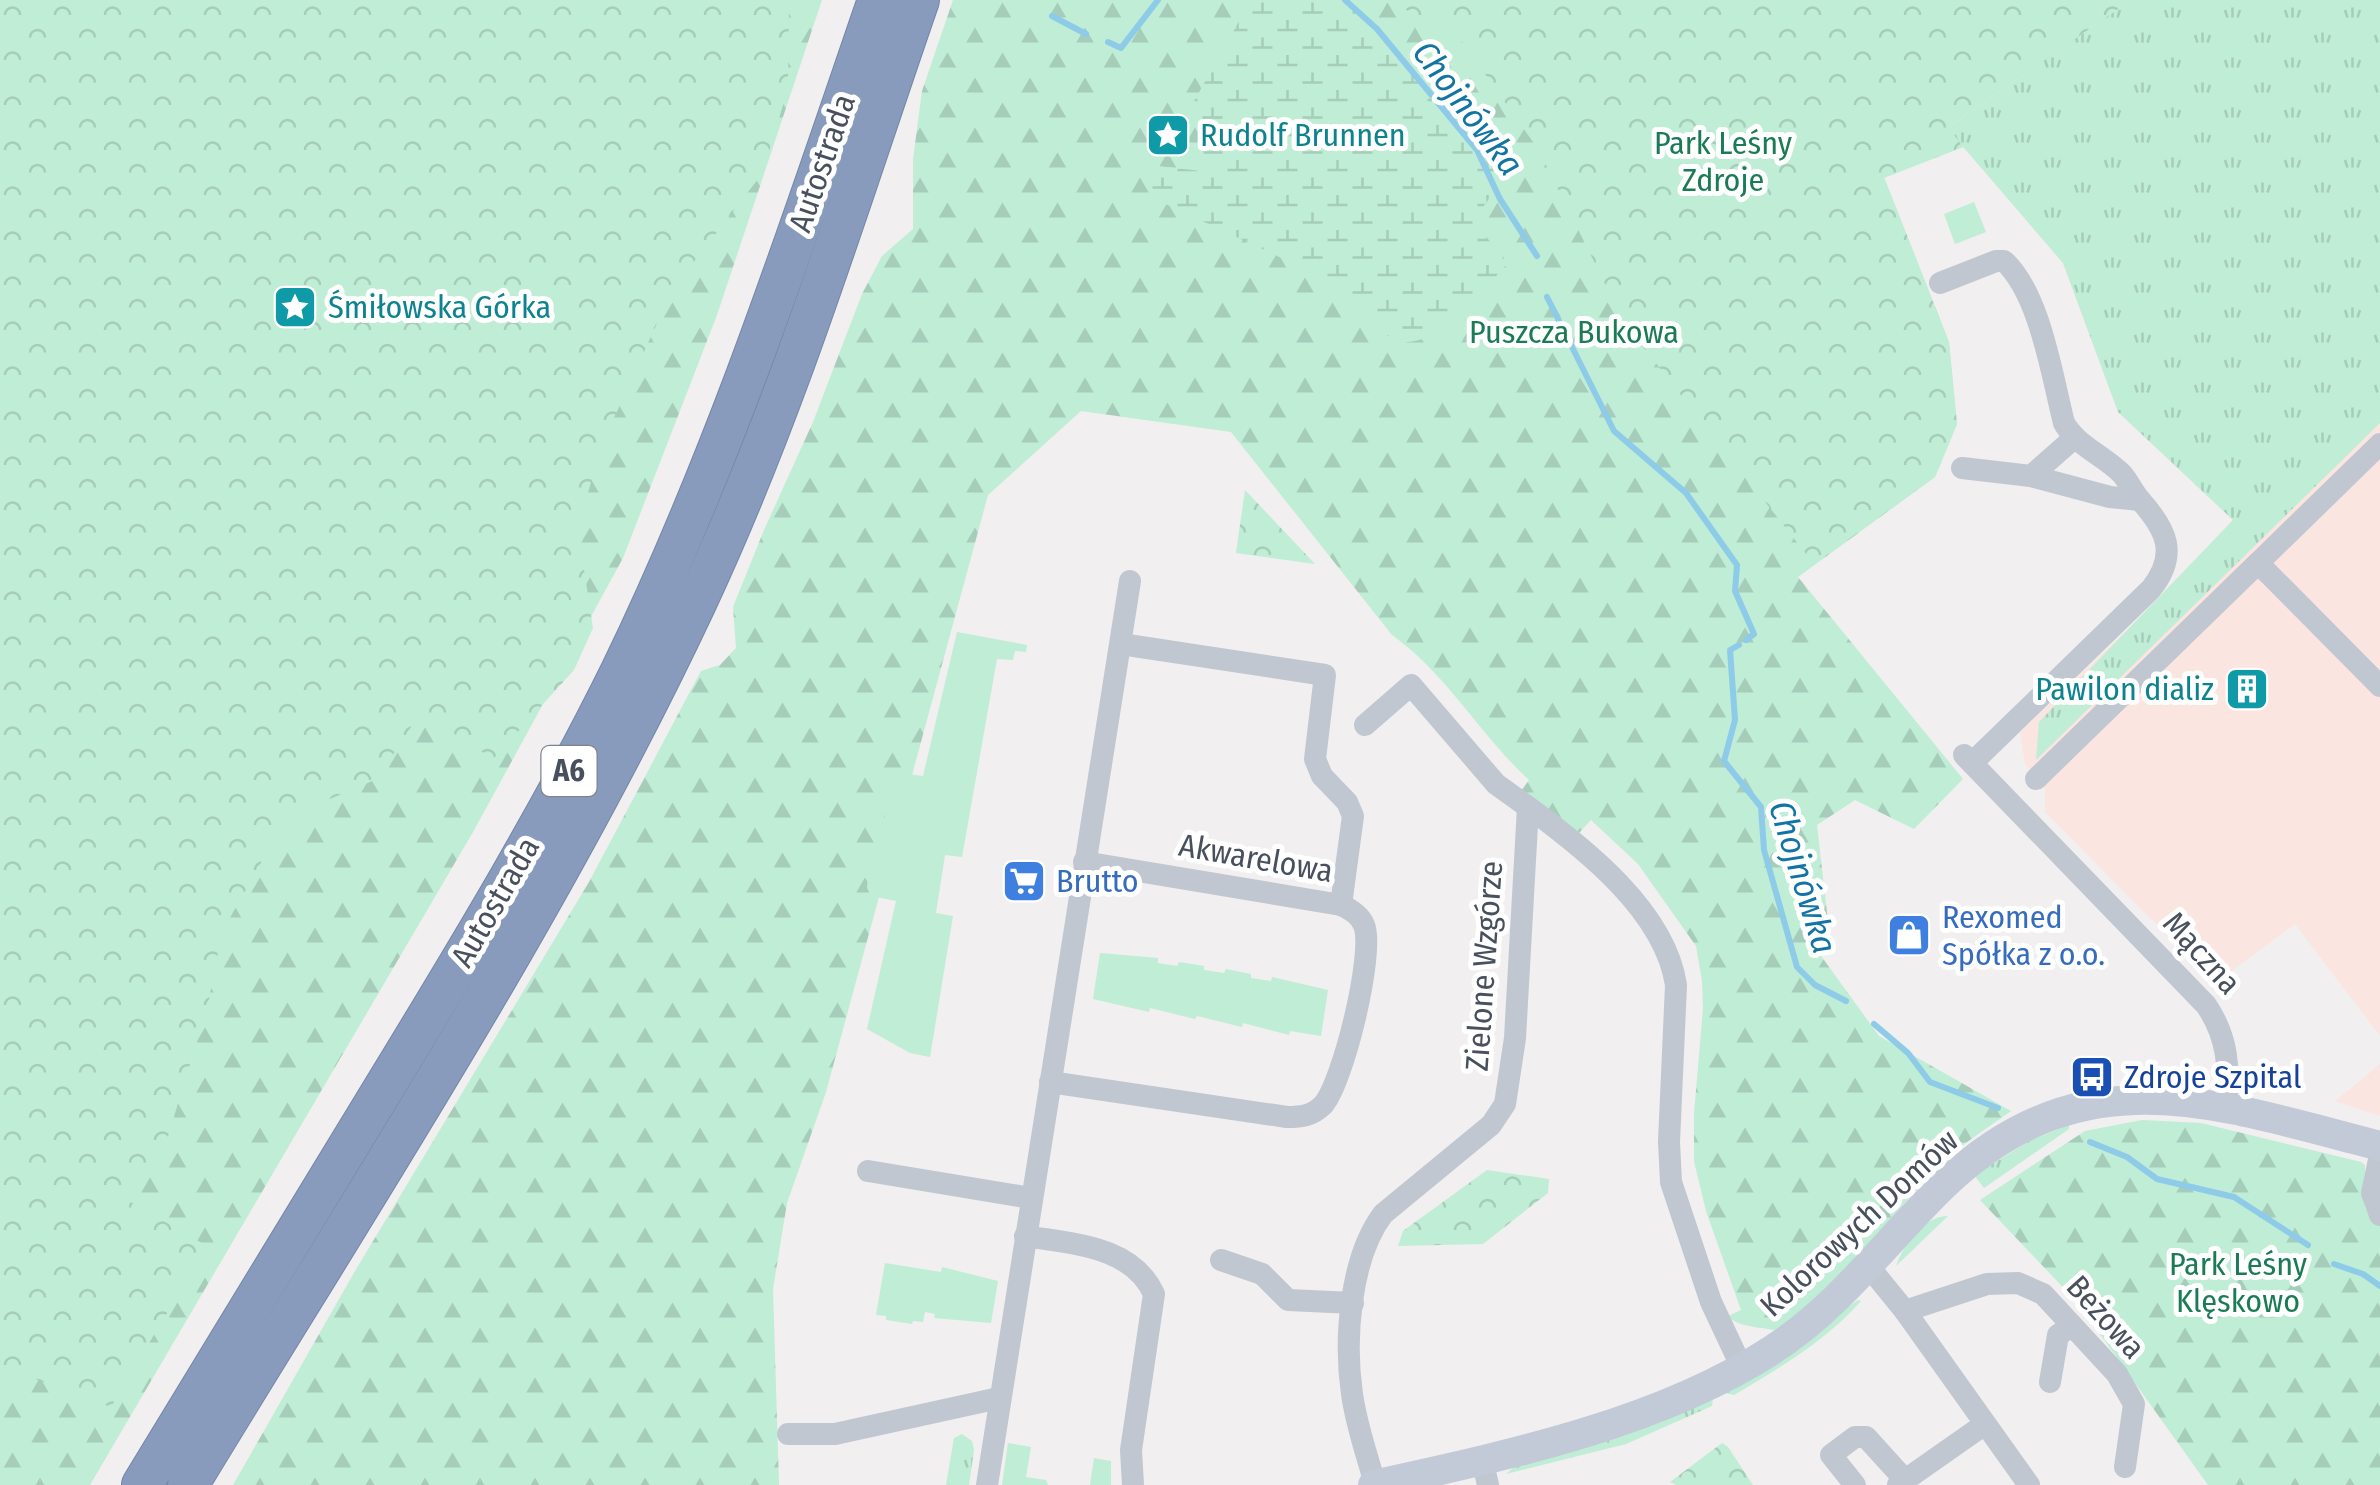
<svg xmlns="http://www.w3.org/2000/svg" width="2380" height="1485" font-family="'Fira Sans Condensed',sans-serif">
<defs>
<pattern id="grass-tufts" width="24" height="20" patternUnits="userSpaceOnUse" patternTransform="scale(2.5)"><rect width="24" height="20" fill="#bfedd6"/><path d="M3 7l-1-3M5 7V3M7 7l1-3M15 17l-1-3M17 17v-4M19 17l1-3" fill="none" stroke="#a6cdba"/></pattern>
<pattern id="forest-firs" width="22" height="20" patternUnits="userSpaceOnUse" patternTransform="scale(2.5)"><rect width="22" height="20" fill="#bfedd6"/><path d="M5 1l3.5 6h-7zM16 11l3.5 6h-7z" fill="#a6cdba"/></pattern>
<pattern id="wetland-marsh" width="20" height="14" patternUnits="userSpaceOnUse" patternTransform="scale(2.5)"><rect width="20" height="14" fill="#bfedd6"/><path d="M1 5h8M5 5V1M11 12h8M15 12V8" fill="none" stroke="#a6cdba"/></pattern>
<pattern id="park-crowns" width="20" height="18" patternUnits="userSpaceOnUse" patternTransform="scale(2.5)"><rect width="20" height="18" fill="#bfedd6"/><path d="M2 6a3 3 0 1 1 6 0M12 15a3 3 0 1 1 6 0" fill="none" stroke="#a6cdba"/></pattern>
</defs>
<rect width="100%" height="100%" fill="#f1efef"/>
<!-- medical -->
<g fill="#fae5e0">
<path d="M2131 0H2380V1036L2295 924 2226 975 2204 948 2181 949 2045 812V789L2025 764 2020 732 2151 607 2233 520 2118 412 2063 263 1947 128Z"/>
<path d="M2380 1064V1116L2335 1101 2359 1082Z"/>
</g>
<!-- grass -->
<g fill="url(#grass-tufts)">
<path d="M2131 0H2380V423L2036 760 2039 722 2233 520 2118 412 2063 263 1947 128Z"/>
<path d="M2069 1125V1129L1984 1188 1974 1175 2033 1139Z"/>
<path d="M1948 1216 1896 1266C1903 1245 1924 1216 1948 1216Z"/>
<path d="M1858 1300 1861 1301C1826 1341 1779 1368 1734 1395L1725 1393Z"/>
<path d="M1713 1398 1712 1406 1626 1444 1506 1474 1521 1461Z"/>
<path d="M962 1434 972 1441 974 1450 969 1485H946L954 1438Z"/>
</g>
<!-- forest -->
<g fill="url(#forest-firs)">
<path d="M0 0H822L717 315 623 558 473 832 90 1485H0Z"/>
<path d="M953 0H2131L1948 127 1963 147 1884 178 1949 342 1957 424 1935 477 1798 577 1963 779 1914 829 1855 800 1817 825 1828 921 1811 942 1879 1036 2011 1111C1989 1127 1963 1143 1943 1162 1889 1213 1841 1293 1774 1330 1759 1327 1737 1327 1728 1316L1741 1310 1706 1211 1694 1161V1114L1703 1008 1702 981 1696 946 1638 864 1591 820 1579 833 1521 791 1529 780C1480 735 1447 674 1392 635L1231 432 1081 411 988 495 826 1092 787 1203 773 1289 779 1485H233L355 1271 589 882 701 671 720 665 736 648 733 607 764 530 813 422 862 294 882 256 913 229V159L922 91Z"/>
<path d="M2142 1120 2201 1123 2361 1162 2365 1165V1208L2380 1224V1485H2208L2077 1302 1980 1200 2085 1131Z"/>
</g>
<!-- wetland -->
<path fill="url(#wetland-marsh)" d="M1251 0H1351L1495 166 1496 189 1473 221 1508 263C1477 295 1444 347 1396 342L1303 268 1157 200 1144 181 1150 165 1201 171 1206 136 1188 112Z"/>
<!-- park -->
<g fill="url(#park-crowns)">
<path d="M0 0H789L788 89 762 174 672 290 600 449 578 530 593 628 574 670 493 759 421 712 377 779 304 810 276 836 222 932 207 1009 165 1146 122 1197 207 1246 111 1407 0 1366Z"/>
<path d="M1396 0H2131L1948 127 1963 147 1884 177 1949 342 1957 424 1935 477 1814 564 1625 324 1538 149 1451 26 1415 18Z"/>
<path d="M1245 490 1315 564 1236 553Z"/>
<path d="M1487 1170 1549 1179 1548 1193 1483 1244 1398 1246 1403 1231Z"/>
<path d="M1722 1443 1728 1447 1753 1485H1676L1670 1482Z"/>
</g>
<!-- garden -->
<g fill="#bfedd6">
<path d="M1974 202 1986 232 1955 244 1944 214Z"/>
<path d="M957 632 1027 645 1026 652 1015 651 1013 660 997 659 962 857 945 855 936 913 953 916 930 1057 910 1053 867 1029 896 901 871 896 867 888 868 875 895 781 900 773 923 776Z"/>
<path d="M1100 953 1158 958V963L1177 966 1179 962 1204 966V970L1224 973 1226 969 1251 974V978L1271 981 1272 977 1328 990 1321 1036 1290 1031 1289 1035 1243 1023 1242 1027 1197 1016 1195 1019 1150 1008 1149 1012 1093 999Z"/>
<path d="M885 1263 941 1272 942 1267 998 1281 991 1323 934 1318 935 1314 925 1312 923 1322 913 1321 912 1324 886 1320V1316L876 1315Z"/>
<path d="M1008 1443 1031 1447 1026 1477 1046 1480 1048 1485H1002Z"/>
<path d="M1094 1458 1111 1461V1485H1090Z"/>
</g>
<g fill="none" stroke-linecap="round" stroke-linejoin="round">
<!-- stream -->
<g stroke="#8dcbe9" stroke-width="6">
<path d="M1345 0 1377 29 1477 150 1500 199 1537 256"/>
<path d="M1052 16 1086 34"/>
<path d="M1108 42 1121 48 1158 0"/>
<path d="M1547 297 1614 431 1686 493 1737 565 1735 591 1754 634 1746 640"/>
<path d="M1739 645 1730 650 1735 720 1724 761 1761 807 1764 850 1797 967 1815 985 1846 1001"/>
<path d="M1874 1024 1908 1053 1930 1082 1998 1108"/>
<path d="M2090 1142 2127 1157 2157 1179 2234 1197 2308 1245"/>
<path d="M2334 1264 2363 1274 2380 1286"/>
</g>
<!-- highway casing -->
<g stroke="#7386a8" stroke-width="42">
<g id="highway">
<path d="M142 1485C225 1349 307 1214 390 1078 471 945 552 811 621 671 726 455 800 227 878 0"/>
<path d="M188 1485C364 1195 552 910 696 603 787 409 849 202 919 0"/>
</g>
</g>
<!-- street -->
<g stroke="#c0c7d0" stroke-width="22">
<path d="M1940 283 1996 261H2004C2040 294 2052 376 2064 423 2077 446 2103 455 2122 474 2129 482 2133 492 2140 500 2166 529 2179 554 2151 589L1972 763"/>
<path d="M1962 468 2031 476 2073 439"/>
<path d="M2031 476 2110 497 2140 500"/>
<path d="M2258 563 2380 444"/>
<path d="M1121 644 1325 675 1315 759 1322 776 1347 802 1353 816 1341 905"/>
<path d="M1365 725 1411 685 1496 784 1528 807"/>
<path d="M1964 755 2206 1005C2228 1037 2230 1069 2226 1107"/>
<path d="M2036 779 2258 563 2380 686"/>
<path d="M1050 1082 1287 1117C1301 1117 1312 1116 1323 1105 1343 1083 1375 952 1364 925 1360 915 1350 909 1341 905L1084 862"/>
<path d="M2380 1155 2372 1193 2380 1215"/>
<path d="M868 1171 1031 1198"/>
<path d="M1025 1236C1071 1244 1132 1245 1154 1294L1131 1450 1133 1485"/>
<path d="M1221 1260 1262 1274 1288 1300 1353 1303"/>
<path d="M1870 1268 1905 1311 2029 1485"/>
<path d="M1905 1311 1987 1284 2018 1283 2043 1294 2117 1374 2134 1404 2125 1467"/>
<path d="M2050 1382 2058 1335 2072 1326"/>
<path d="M788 1434H835L999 1398"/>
<path d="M1482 1459 1488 1485"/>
<path d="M1375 1484C1367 1455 1356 1424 1352 1394 1344 1339 1350 1258 1383 1214L1491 1125 1505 1104 1515 1038 1528 807C1584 848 1665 911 1676 985L1669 1142 1671 1182 1711 1302 1742 1368"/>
<path d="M987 1485 1130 581"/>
<path d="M1855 1485 1831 1455 1855 1437H1866L1905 1480"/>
<path d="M1898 1485 1985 1424"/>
</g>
<!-- secondary -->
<path stroke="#c2cad7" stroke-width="30" d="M1373 1485C1505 1456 1658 1424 1772 1350 1842 1305 1887 1239 1946 1183 2085 1052 2219 1105 2380 1146"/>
<!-- highway -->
<use href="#highway" stroke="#889bbc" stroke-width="40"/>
</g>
<!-- icons -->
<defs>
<g id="sight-square" transform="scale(2.25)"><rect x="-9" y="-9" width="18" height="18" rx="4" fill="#0f9aa8" stroke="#fff"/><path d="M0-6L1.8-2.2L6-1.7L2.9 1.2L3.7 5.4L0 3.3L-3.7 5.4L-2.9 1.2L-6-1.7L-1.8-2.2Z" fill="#fff"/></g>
<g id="building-square" transform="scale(2.25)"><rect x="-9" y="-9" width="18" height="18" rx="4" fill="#0f9aa8" stroke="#fff"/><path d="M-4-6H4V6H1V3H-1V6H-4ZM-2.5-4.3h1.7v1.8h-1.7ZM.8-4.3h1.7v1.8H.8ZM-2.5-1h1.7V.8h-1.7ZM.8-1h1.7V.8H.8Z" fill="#fff"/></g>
<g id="supermarket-square" transform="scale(2.25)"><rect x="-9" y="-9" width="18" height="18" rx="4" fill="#3f7fe0" stroke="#fff"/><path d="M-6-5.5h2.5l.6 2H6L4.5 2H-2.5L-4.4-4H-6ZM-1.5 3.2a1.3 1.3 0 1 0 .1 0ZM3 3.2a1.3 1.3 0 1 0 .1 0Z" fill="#fff"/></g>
<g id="shop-square" transform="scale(2.25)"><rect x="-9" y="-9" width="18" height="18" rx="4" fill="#3f7fe0" stroke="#fff"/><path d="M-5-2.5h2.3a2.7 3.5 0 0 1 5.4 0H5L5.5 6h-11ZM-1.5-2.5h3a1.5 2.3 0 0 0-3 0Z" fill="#fff"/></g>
<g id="bus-square" transform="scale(2.25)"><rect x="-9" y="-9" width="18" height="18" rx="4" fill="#1a4fb4" stroke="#fff"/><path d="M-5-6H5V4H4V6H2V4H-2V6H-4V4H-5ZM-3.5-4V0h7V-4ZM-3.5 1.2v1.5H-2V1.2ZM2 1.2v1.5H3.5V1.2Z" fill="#fff"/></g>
</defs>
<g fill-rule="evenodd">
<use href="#sight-square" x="1168" y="135"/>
<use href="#sight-square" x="295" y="307"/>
<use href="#building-square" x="2247" y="689"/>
<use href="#supermarket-square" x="1024" y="881"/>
<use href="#shop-square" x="1909" y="935"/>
<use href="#bus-square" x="2092" y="1077"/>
</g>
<g text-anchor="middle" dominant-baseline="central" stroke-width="10" stroke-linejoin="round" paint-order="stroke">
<!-- shield labels -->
<rect fill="#fff" stroke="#7e848d" stroke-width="2.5" x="541.5" y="746" width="55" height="50" rx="8"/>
<g font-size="30" font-weight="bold" fill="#47505c">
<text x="569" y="771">A6</text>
</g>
<!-- culture labels -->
<g font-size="32" fill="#0d838f" stroke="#fff" text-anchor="start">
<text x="1200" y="135">Rudolf Brunnen</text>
<text x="328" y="307">Śmiłowska Górka</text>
<text x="2214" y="689" text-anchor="end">Pawilon dializ</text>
</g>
<!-- park labels -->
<g font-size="32" fill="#1a7b56" stroke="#fff">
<text x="1723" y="143">Park Leśny<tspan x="1723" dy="37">Zdroje</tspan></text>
<text x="1574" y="332">Puszcza Bukowa</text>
<text x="2238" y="1264">Park Leśny<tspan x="2238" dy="37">Klęskowo</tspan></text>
</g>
<!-- street labels -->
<g font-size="32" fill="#47505c" stroke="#fff">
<text transform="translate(822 163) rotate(-71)">Autostrada</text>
<text transform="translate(1256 858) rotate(10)">Akwarelowa</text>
<text transform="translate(495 902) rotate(-60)">Autostrada</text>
<text transform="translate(2202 953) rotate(48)">Mączna</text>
<text transform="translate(1484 966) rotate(-86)">Zielone Wzgórze</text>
<text transform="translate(1859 1223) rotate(-43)">Kolorowych Domów</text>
<text transform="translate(2106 1317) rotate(48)">Beżowa</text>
</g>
<!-- shop labels -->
<g font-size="32" fill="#366cbe" stroke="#fff" text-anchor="start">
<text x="1056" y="881">Brutto</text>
<text x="1942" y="917">Rexomed<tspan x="1942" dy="37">Spółka z o.o.</tspan></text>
</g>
<!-- transit labels -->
<g font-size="32" fill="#164399" stroke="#fff" text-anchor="start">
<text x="2124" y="1077">Zdroje Szpital</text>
</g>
<!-- water labels -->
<g font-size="35" font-style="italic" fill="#1174a5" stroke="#fff">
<text transform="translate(1468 108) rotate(53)">Chojnówka</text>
<text transform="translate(1803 877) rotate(73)">Chojnówka</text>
</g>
</g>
</svg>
